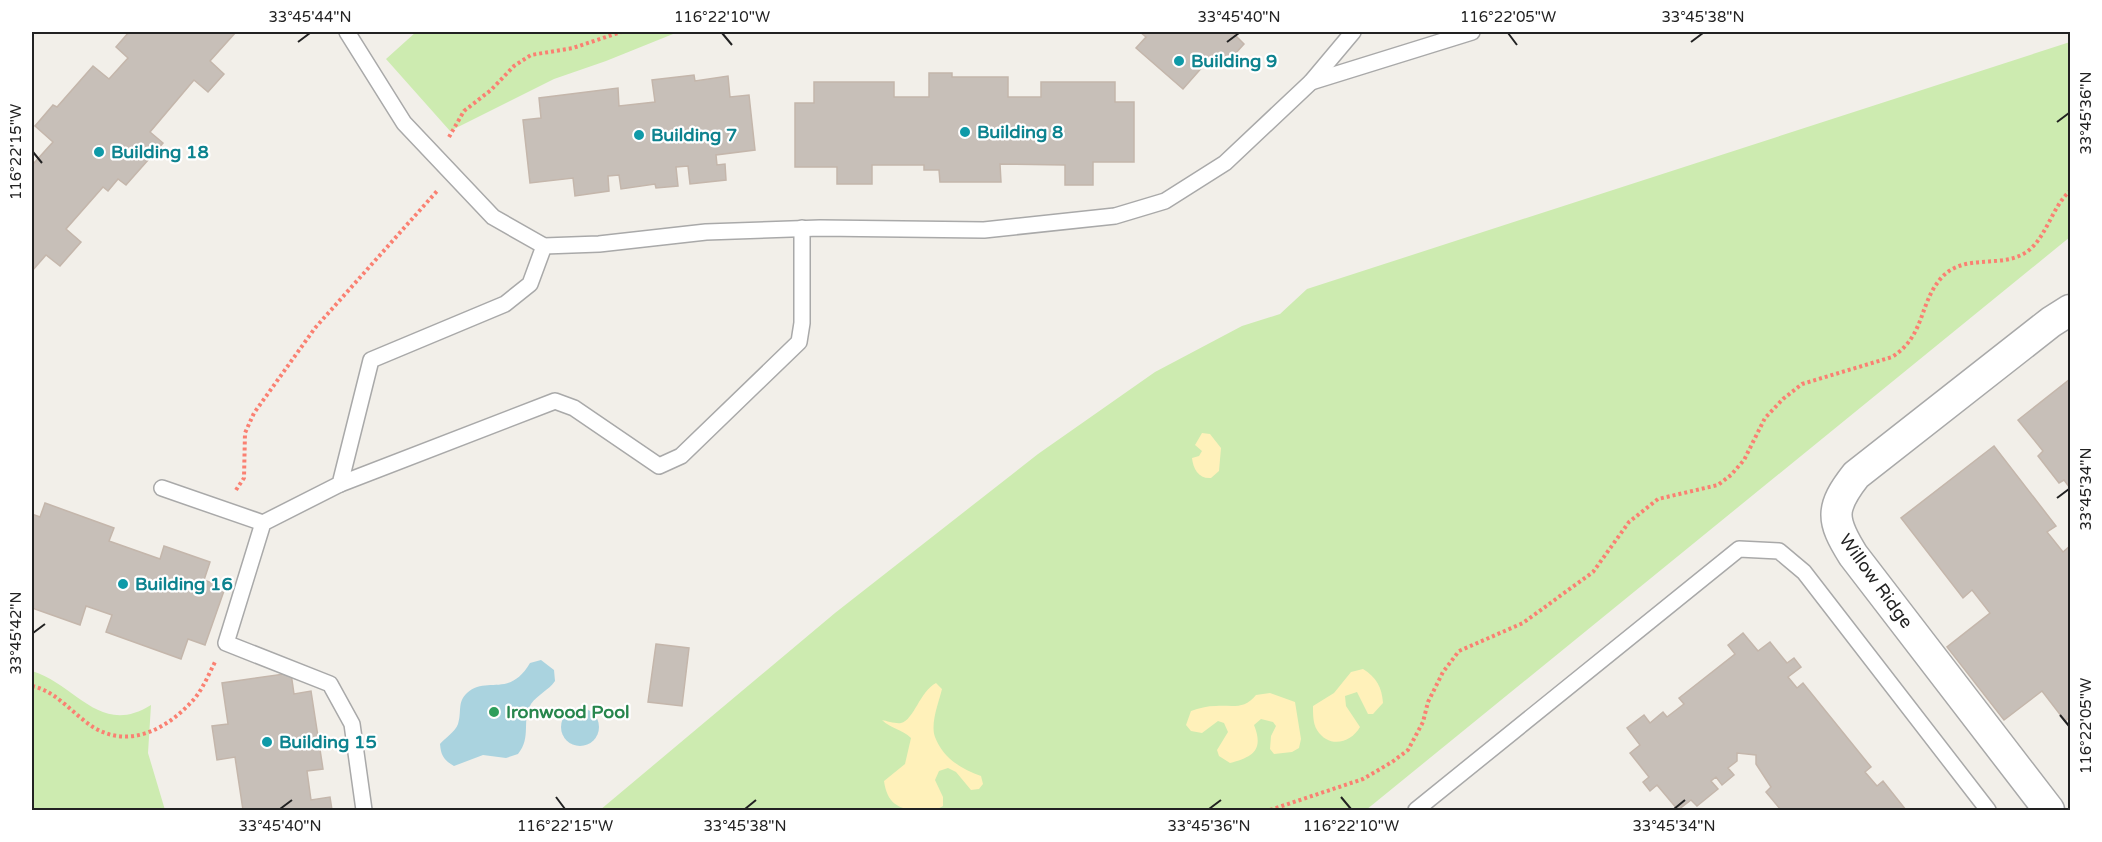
<svg xmlns="http://www.w3.org/2000/svg" width="2102" height="842" font-family="'Varela Round',sans-serif">
<rect width="100%" height="100%" fill="#f2efe9"/>
<!-- grass -->
<g fill="#cdebb0">
<path d="M416 32H678L606 61 554 79 450 131 386 59Z"/>
<path d="M2070 42V237L1366 810H600L835 613 1038 454 1155 372 1242 326 1280 314 1307 289Z"/>
<path d="M32 671C77 685 100 737 151 705L148 753 165 810H32Z"/>
</g>
<!-- sand -->
<g fill="#fff1ba">
<path d="M1202 433 1210 434 1221 448 1219 471 1211 478C1199 479 1193 469 1192 458L1199 456 1202 451 1195 445Z"/>
<path d="M1363 669C1376 677 1382 687 1383 703L1373 714H1368L1357 692 1345 696 1346 706 1360 727C1351 743 1329 749 1317 730 1313 724 1313 714 1313 706L1334 693 1351 672Z"/>
<path d="M936 683 942 689C939 702 930 723 935 737 943 758 961 769 981 776L983 784 979 789 971 790 956 772 948 768 939 771 935 780 943 797V806C935 811 929 810 920 810 898 810 887 803 884 781L905 764 911 738C902 729 891 729 882 720 887 721 896 724 901 723 914 720 920 691 936 683Z"/>
<path d="M1270 693 1295 702 1301 739 1299 748 1292 752 1274 754 1270 749 1271 736 1276 726 1273 722 1261 719 1254 725C1264 750 1253 757 1230 763L1219 756 1217 750 1228 732 1224 723 1218 721 1202 733 1191 731 1186 725 1191 711C1199 708 1207 706 1216 706 1233 705 1244 710 1256 695Z"/>
</g>
<!-- water -->
<g fill="#aad3df">
<path d="M541 660 554 670 555 681C549 690 537 695 531 704 521 721 532 737 518 754L506 758 483 755 454 766C444 760 441 756 440 744 445 738 455 732 458 724 462 712 457 702 467 693 486 675 509 699 530 663Z"/>
<circle cx="580" cy="727" r="19"/>
</g>
<!-- building -->
<g fill="#c7bfb8" stroke="#c4b6ab" stroke-width="1.5">
<path d="M129 32H236L210 61 224 74 208 92 194 80 150 132 163 143 126 185 118 179 108 191 103 187 66 229 81 242 60 266 46 255 32 271V162L34 163 53 142 35 126 53 105 57 107 93 66 109 79 128 58 116 47Z"/>
<path d="M1140 32H1232L1244 44 1224 66 1212 56 1183 89 1136 48 1146 37Z"/>
<path d="M929 73H952V77H1008V97H1041V82H1115V102H1134V162H1093V185H1065V165L1000 164 1001 182H940L939 170H924V165H872V184H837V167H795V103H814V82H894V97H929Z"/>
<path d="M694 75 695 81 728 76 730 97 749 95 755 150 716 155 717 165 725 164 726 180 690 184 688 166 676 167 678 186 656 188 655 184 621 189 619 175 608 176 609 191 575 196 573 178 530 183 523 120 541 118 539 98 618 88 619 106 655 102 652 80Z"/>
<path d="M2070 379V488L2064 480 2059 483 2038 456 2043 451 2018 420Z"/>
<path d="M1994 446 2056 526 2047 532 2063 552 2070 546V717L2065 721 2042 691 2004 720 1947 647 1990 613 1972 590 1963 598 1901 518Z"/>
<path d="M45 503 114 528 109 541 160 559 164 546 210 562 204 580 225 588 205 645 188 639 181 659 106 632 112 615 86 606 80 625 32 608V514L40 517Z"/>
<path d="M1743 633 1758 651 1770 642 1787 663 1794 658 1801 667 1788 677 1797 688 1803 683 1871 767 1865 772 1877 786 1883 781 1906 810H1781L1766 792 1771 787 1756 764V755L1737 753V761L1728 768 1734 775 1722 785 1716 777 1711 781 1718 789 1697 806 1691 800 1678 810 1657 785 1650 791 1643 782 1649 777 1630 753 1640 745 1627 728 1644 715 1650 723 1663 712 1667 717 1684 704 1679 698 1735 654 1728 645Z"/>
<path d="M656 644 689 648 682 706 648 702Z"/>
<path d="M291 673 294 694 311 691 323 769 307 771 311 800 330 797 332 810H243L235 757 217 760 212 726 228 724 222 683Z"/>
</g>
<g fill="none" stroke-linecap="round" stroke-linejoin="round">
<!-- lane casing -->
<g stroke="#a9a9a9" stroke-width="18">
<g id="lane">
<path d="M347 32 404 123 493 217 544 246 599 244 706 232 820 228 984 230 1115 216 1165 201 1225 163 1311 82 1353 32"/>
<path d="M1311 82 1472 32"/>
<path d="M340 484 555 401 574 408 659 466 681 456 799 342 802 323V228"/>
<path d="M162 488 263 523"/>
<path d="M364 810 352 724 330 684 226 643 263 523 340 484 371 360 505 304 530 284 544 246"/>
<path d="M1416 810 1739 549 1779 551 1804 572 1988 810"/>
</g>
</g>
<!-- street casing -->
<g stroke="#a9a9a9" stroke-width="33">
<path id="street" d="M2049 810 1853 555C1831 520 1830 508 1856 475L2051 322 2070 310"/>
</g>
<!-- path -->
<g stroke="#fa8072" stroke-width="4" stroke-dasharray="3 3" stroke-linecap="butt">
<path d="M449 137 464 111 491 90 514 66 531 55 573 48 621 32"/>
<path d="M236 490 244 478 245 433 254 413 315 328 437 191"/>
<path d="M32 686C56 691 73 714 93 727 130 750 169 728 195 698 203 688 209 674 215 662"/>
<path d="M1270 810 1363 779 1392 762 1408 750 1423 722 1428 702 1443 672 1459 651 1523 623 1593 572 1629 522 1658 499 1718 485 1731 475 1744 460 1765 418 1783 399 1802 384 1892 357C1926 335 1918 304 1942 277 1966 252 2002 270 2028 251 2047 236 2052 207 2070 191"/>
</g>
<!-- lane -->
<use href="#lane" stroke="#fff" stroke-width="15"/>
<!-- street -->
<use href="#street" stroke="#fff" stroke-width="30"/>
</g>
<!-- ticks -->
<path fill="none" stroke="#222" stroke-width="2" d="M722 33 732 45M1508 33 1517 45M298 42 310 33M1227 42 1239 33M1691 42 1703 33M2057 122 2069 113M33 152 42 163M2057 498 2069 489M33 633 45 624M2060 715 2069 726M556 797 565 809M1341 797 1351 809M280 809 292 800M745 809 756 800M1209 809 1221 800M1674 809 1685 800"/>
<!-- markers -->
<g fill="#0f9aa8" stroke="#fff" stroke-width="2">
<circle cx="1179" cy="61" r="6"/>
<circle cx="965" cy="132" r="6"/>
<circle cx="639" cy="135" r="6"/>
<circle cx="99" cy="152" r="6"/>
<circle cx="123" cy="584" r="6"/>
<circle cx="267" cy="742" r="6"/>
</g>
<circle fill="#2e9e5b" stroke="#fff" stroke-width="2" cx="494" cy="712" r="6"/>
<g text-anchor="middle" dominant-baseline="central" stroke-width="4.5" stroke-linejoin="round" paint-order="stroke">
<!-- culture labels -->
<g font-size="18" font-weight="bold" fill="#0d838f" stroke="#fff" text-anchor="start">
<text x="1191" y="61">Building 9</text>
<text x="977" y="132">Building 8</text>
<text x="651" y="135">Building 7</text>
<text x="111" y="152">Building 18</text>
<text x="135" y="584">Building 16</text>
<text x="279" y="742">Building 15</text>
</g>
<!-- street labels -->
<g font-size="18" fill="#222" stroke="#fff">
<text transform="translate(1876 581) rotate(54)">Willow Ridge</text>
</g>
<!-- leisure labels -->
<g font-size="18" font-weight="bold" fill="#27864d" stroke="#fff" text-anchor="start">
<text x="506" y="712">Ironwood Pool</text>
</g>
</g>
<!-- border -->
<rect width="2102" height="842" fill="none" stroke="#ffffff" stroke-width="66"/>
<rect x="33" y="33" width="2036" height="776" fill="none" stroke="#222" stroke-width="2"/>
<g font-size="15" text-anchor="middle" fill="#222">
<text x="310" y="22">33°45'44"N</text>
<text x="722" y="22">116°22'10"W</text>
<text x="1239" y="22">33°45'40"N</text>
<text x="1508" y="22">116°22'05"W</text>
<text x="1703" y="22">33°45'38"N</text>
<text transform="translate(2086 113) rotate(-90)" y="5">33°45'36"N</text>
<text transform="translate(16 152) rotate(-90)" y="5">116°22'15"W</text>
<text transform="translate(2086 489) rotate(-90)" y="5">33°45'34"N</text>
<text transform="translate(16 633) rotate(-90)" y="5">33°45'42"N</text>
<text transform="translate(2086 726) rotate(-90)" y="5">116°22'05"W</text>
<text x="280" y="831">33°45'40"N</text>
<text x="565" y="831">116°22'15"W</text>
<text x="745" y="831">33°45'38"N</text>
<text x="1209" y="831">33°45'36"N</text>
<text x="1351" y="831">116°22'10"W</text>
<text x="1674" y="831">33°45'34"N</text>
</g>
</svg>
